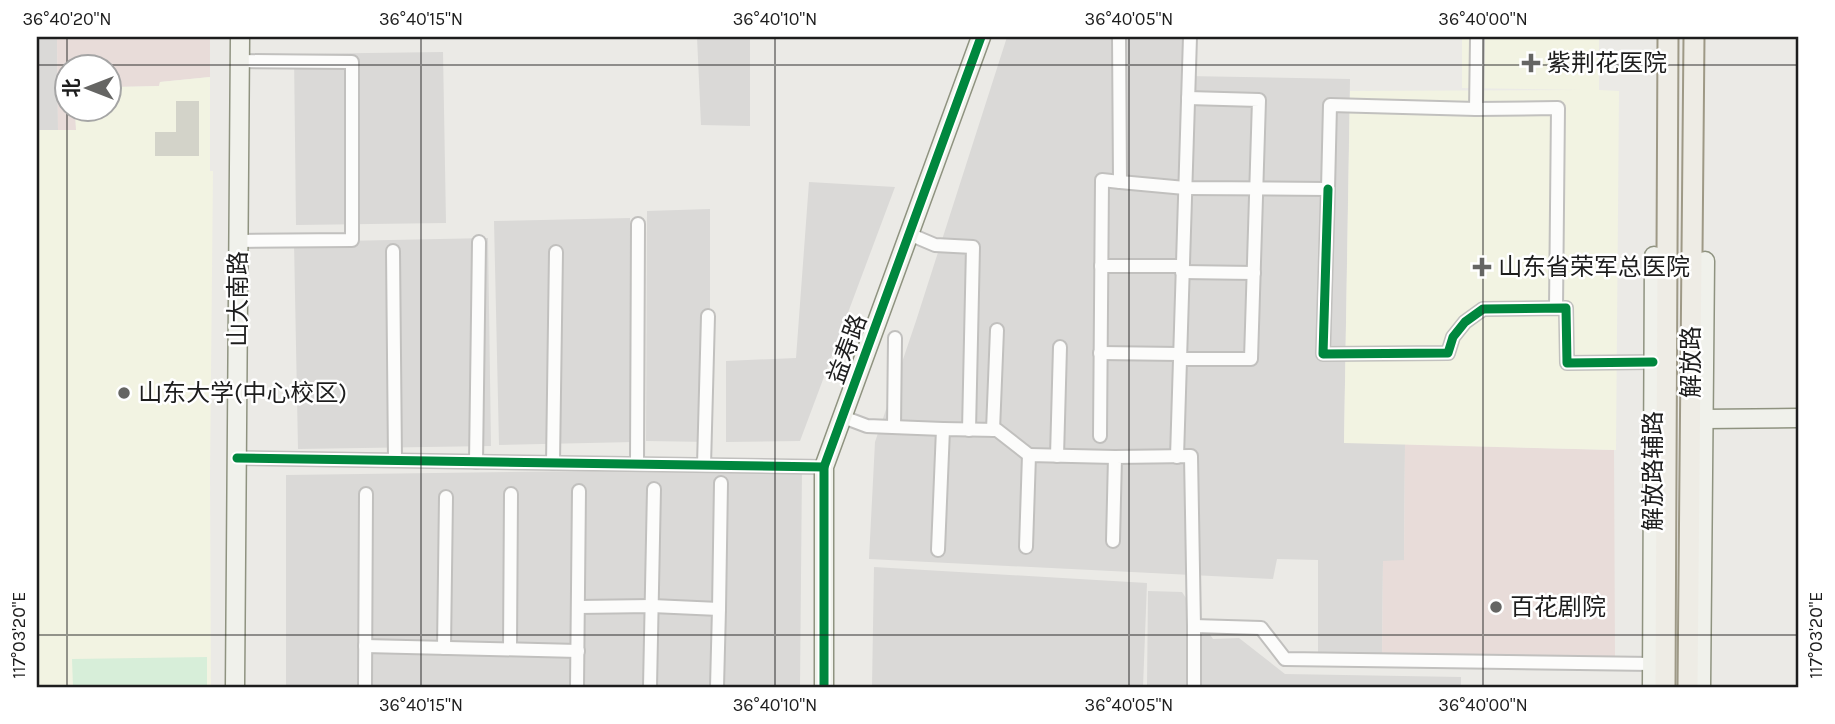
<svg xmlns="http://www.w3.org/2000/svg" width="1835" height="724" font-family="Karla,'Noto Sans SC',sans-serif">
<rect width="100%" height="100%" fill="#ebeae6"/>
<!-- residential -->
<g fill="#dad9d7">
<path d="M37 37H57L58 130H37Z"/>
<path d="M697 37H750V126L701 125Z"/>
<path d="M1007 37H1187L1186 76 1350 79 1344 442 1405 444 1404 561H1383L1382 656H1318V560L1277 559 1273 579 869 559 875 442 916 321Z"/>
<path d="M443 52 446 223 296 225 294 54Z"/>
<path d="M809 182 895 187 800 441 726 442V361L796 358Z"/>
<path d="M710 209V442L646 441 647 211Z"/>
<path d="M630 218 634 442 499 445 494 221Z"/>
<path d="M488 238 491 446 298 449 294 242Z"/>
<path d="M802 468 800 687H286V475Z"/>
<path d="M874 567 1147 583 1143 687H872Z"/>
<path d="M1148 591 1182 592 1213 639 1239 638 1285 674 1461 677V687H1147Z"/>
</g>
<!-- commercial -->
<g fill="#e8dcd9">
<path d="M57 37H210V77L160 82 159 86 116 87V84H109L108 66H66V108L75 109 76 130H58Z"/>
<path d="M1405 444 1614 450 1615 657 1382 656 1383 561 1404 560Z"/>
</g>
<!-- education -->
<g fill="#f2f3e2">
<path d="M1462 37H1599V90L1619 91 1616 450 1344 443 1350 91 1583 90 1462 88Z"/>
<path d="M210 77V171H213L210 475 211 687H37V130H76L75 109 108 108 109 84H116V87L159 86 160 82Z"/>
</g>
<!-- construction -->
<path fill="#d3d3c9" d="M176 101H199V156H155V132H176Z"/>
<!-- park -->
<path fill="#d7eed9" d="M207 657V687H73L72 659Z"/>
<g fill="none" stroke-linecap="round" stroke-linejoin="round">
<!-- street casing -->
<g stroke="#c1c0be" stroke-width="16">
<g id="street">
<path d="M1477 39 1476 109 1558 108 1556 308"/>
<path d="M1120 182 1185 188 1328 189 1330 105 1476 109"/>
<path d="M1328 189 1323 354 1448 353 1453 337 1465 322 1483 309 1566 308 1567 363 1653 362"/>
<path d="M909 234 935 245 973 247 969 430"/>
<path d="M238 241 352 240V62L240 61"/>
<path d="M393 251 395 460"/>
<path d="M1101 266H1182"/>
<path d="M1182 272 1254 273"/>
<path d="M1100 353 1180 354"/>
<path d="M1180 359H1251L1259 100 1188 98"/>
<path d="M843 417 867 426 943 429"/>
<path d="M894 427 895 338"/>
<path d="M993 430 997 330"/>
<path d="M1100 436 1102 180 1120 182 1119 37"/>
<path d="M1057 456 1060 347"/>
<path d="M1177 457 1190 37"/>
<path d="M237 458 824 467"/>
<path d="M476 462 479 242"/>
<path d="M553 463 556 252"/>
<path d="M637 464 638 224"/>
<path d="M704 465 708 316"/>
<path d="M1113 541 1115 457 1191 456 1194 626"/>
<path d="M1026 547 1029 455 1115 457"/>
<path d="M938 550 943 429 997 430 1029 455"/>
<path d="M578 607 652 606 719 609 717 687"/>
<path d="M719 609 721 483"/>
<path d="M365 646 578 651"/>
<path d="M444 648 446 497"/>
<path d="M510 649 511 494"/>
<path d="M365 687 366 494"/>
<path d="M577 687 579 491"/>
<path d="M650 687 654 489"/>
<path d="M1194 687V626L1261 628 1285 659 1652 664"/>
</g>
</g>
<!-- secondary casing -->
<g stroke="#8f9380" stroke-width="21">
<g id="secondary">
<path d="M1703 419 1798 418"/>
<path d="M235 687 240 37"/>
<path d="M824 687V467L981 37"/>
<path d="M1652 687 1654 256"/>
<path d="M1701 687 1705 261"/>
</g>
</g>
<!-- primary casing -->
<g stroke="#9e9986" stroke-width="23">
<g id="primary">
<path d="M1665 687 1668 37"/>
<path d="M1688 687 1694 37"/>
</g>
</g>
<!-- street -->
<use href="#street" stroke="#fcfcfb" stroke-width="12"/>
<!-- secondary -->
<use href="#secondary" stroke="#f0f1eb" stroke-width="18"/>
<!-- primary -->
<use href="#primary" stroke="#eeece5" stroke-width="19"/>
<!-- cycleway casing -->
<g stroke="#fff" stroke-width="13">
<g id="cycleway">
<path d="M1328 189 1323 354 1448 353 1453 337 1465 322 1483 309 1566 308 1567 363 1653 362"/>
<path d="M237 458 824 467"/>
<path d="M824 687V467L981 37"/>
</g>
</g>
<!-- cycleway -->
<use href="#cycleway" stroke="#00873e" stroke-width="9"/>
</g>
<!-- ticks -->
<path fill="none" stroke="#1d1d1d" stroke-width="2" stroke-opacity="0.45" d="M67 37V66M421 37V687M775 37V687M1129 37V687M1483 37V687M37 65H1798M67 108V687M37 635H1798"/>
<!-- markers -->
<g fill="#656563" stroke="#fff" stroke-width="2.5">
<path d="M1527.5 52.5h7v7h7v7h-7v7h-7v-7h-7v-7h7z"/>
<path d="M1478.5 256.5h7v7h7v7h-7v7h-7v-7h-7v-7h7z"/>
<circle cx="124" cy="393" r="7"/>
<circle cx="1496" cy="607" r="7"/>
</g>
<g text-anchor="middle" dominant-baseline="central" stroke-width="5" stroke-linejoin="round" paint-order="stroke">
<!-- poi labels -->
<g font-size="24" fill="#1d1d1d" stroke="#fff" text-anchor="start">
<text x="1547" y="63">紫荆花医院</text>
<text x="1498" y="267">山东省荣军总医院</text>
<text x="138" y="393">山东大学(中心校区)</text>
<text x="1510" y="607">百花剧院</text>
</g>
<!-- street labels -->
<g font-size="24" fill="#1d1d1d" stroke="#fff">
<text transform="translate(238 299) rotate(-90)">山大南路</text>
<text transform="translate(847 349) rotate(-70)">益寿路</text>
<text transform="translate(1691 362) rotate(-90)">解放路</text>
<text transform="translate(1653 471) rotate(-90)">解放路辅路</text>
</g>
</g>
<!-- border -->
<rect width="1835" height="724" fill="none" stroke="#ffffff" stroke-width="77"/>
<!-- north arrow -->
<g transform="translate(88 88) rotate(270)"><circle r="33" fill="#ffffff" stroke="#a5a5a5" stroke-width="2"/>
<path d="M0-5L12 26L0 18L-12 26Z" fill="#656563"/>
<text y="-10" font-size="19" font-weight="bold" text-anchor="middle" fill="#1d1d1d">北</text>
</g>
<rect x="38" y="38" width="1759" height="648" fill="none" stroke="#1d1d1d" stroke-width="2.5"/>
<g font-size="18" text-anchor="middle" fill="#1d1d1d">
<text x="67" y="25">36°40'20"N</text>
<text x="421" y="25">36°40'15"N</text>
<text x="775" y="25">36°40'10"N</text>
<text x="1129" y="25">36°40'05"N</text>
<text x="1483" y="25">36°40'00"N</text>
<text transform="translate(1816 635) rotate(-90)" y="6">117°03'20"E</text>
<text transform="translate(19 635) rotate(-90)" y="6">117°03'20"E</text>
<text x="421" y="711">36°40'15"N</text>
<text x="775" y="711">36°40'10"N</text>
<text x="1129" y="711">36°40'05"N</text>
<text x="1483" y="711">36°40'00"N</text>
</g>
</svg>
